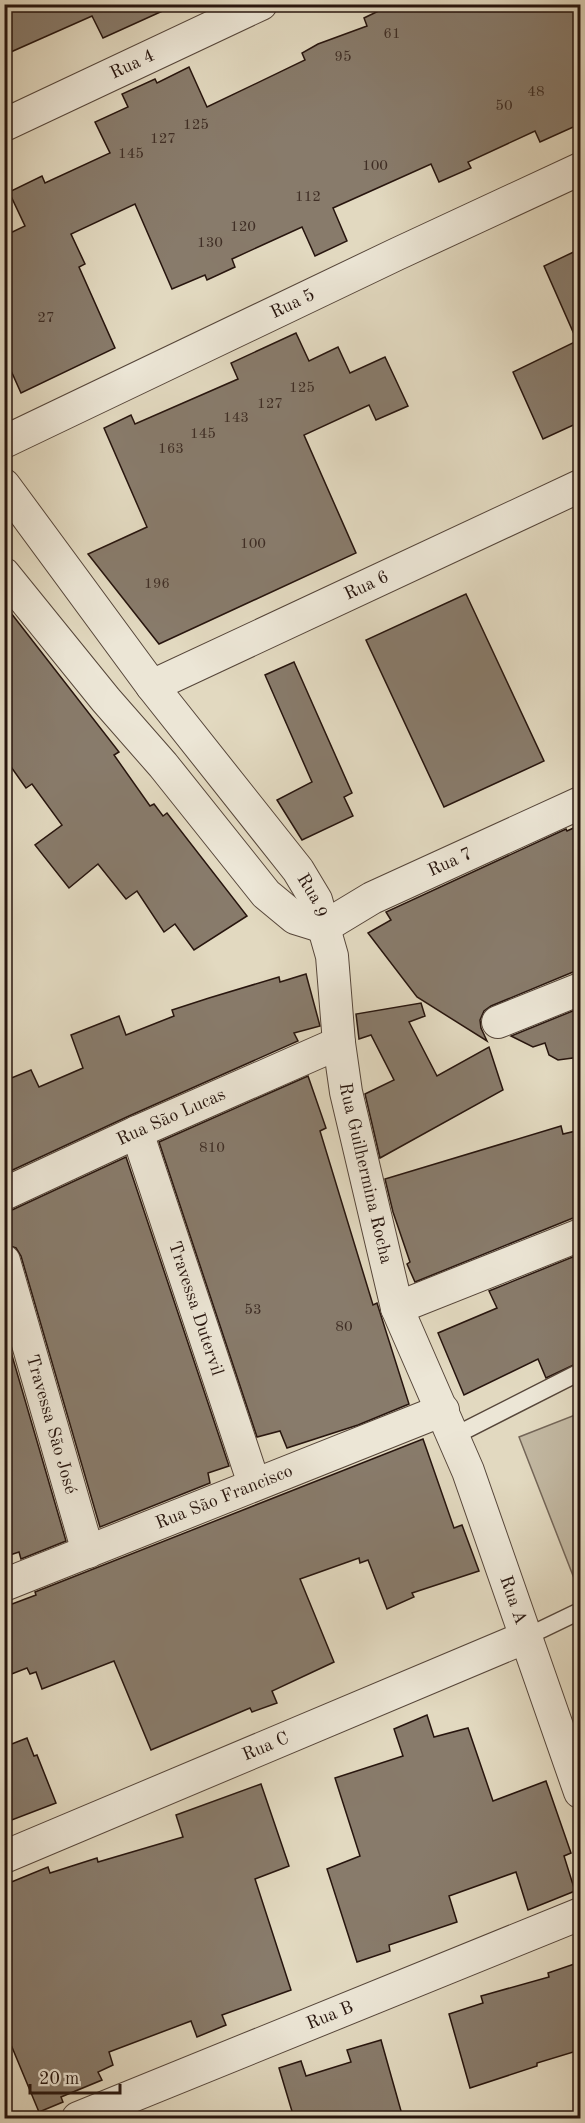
<svg xmlns="http://www.w3.org/2000/svg" width="585" height="2123" font-family="'Old Standard TT',serif">
<rect width="100%" height="100%" fill="#e2d9c0"/>
<filter id="stains"><feTurbulence type="fractalNoise" baseFrequency=".00333" numOctaves="4"/><feColorMatrix values="0 0 0 0 .2 0 0 0 0 .09 0 0 0 0 .02 0 0 0 .5 -.17"/></filter>
<radialGradient id="worn" r=".72"><stop offset=".6" stop-color="#630" stop-opacity="0"/><stop offset="1" stop-color="#630" stop-opacity=".3"/></radialGradient>
<!-- green -->
<path fill="#c2b8a2" stroke="#746658" stroke-width="1.5" d="M580 1413V1591H579L519 1437Z"/>
<!-- building -->
<g fill="#887b6b" stroke="#27150e" stroke-width="1.5">
<path d="M4 4H178L103 38 92 16 4 55Z"/>
<path d="M393 4H576L580 14V124L540 142 535 131 468 162 471 168 439 182 431 164 333 208 347 241 315 256 302 227 232 259 235 267 207 280 205 275 172 289 135 204 71 234 85 264 79 267 115 348 21 393 4 355V236L25 226 9 192 42 176 45 183 110 153 95 122 128 107 122 94 155 79 157 83 189 67 207 107 305 60 302 53 318 44 367 26 364 18Z"/>
<path d="M580 249V422L543 439 513 372 577 341 544 266Z"/>
<path d="M296 333 309 361 338 347 350 373 385 357 408 406 376 420 369 405 304 435 356 553 159 644 88 554 147 527 104 428 131 415 135 424 238 379 231 363Z"/>
<path d="M466 594 544 761 444 807 366 640Z"/>
<path d="M4 604 119 752 114 755 150 806 154 804 163 816 167 813 247 916 194 950 175 924 164 932 137 891 126 899 98 864 69 888 35 845 62 825 32 784 26 788 4 757Z"/>
<path d="M294 662 352 793 344 797 353 816 302 840 277 800 312 782 265 675Z"/>
<path d="M580 825V971L573 972 491 1006 484 1011 480 1020 481 1028 487 1041 417 997 368 933 391 920 386 912 566 829 567 831Z"/>
<path d="M306 974 320 1026 294 1033 298 1041 129 1116 4 1174V1081L31 1070 39 1087 83 1068 71 1035 119 1016 126 1035 174 1016 172 1010 209 998 279 977 280 982Z"/>
<path d="M421 1003 425 1016 409 1022 437 1076 489 1047 503 1090 380 1158 365 1094 394 1080 371 1035 359 1039 356 1014Z"/>
<path d="M580 1008V1057L558 1060 549 1055 545 1043 533 1047 511 1036Z"/>
<path d="M308 1076 326 1128 320 1131 373 1305 377 1303 409 1404 358 1425 287 1448 280 1431 257 1437 159 1142Z"/>
<path d="M561 1126 563 1134 580 1130V1217L573 1218 415 1282 407 1264 410 1262 393 1212 385 1179Z"/>
<path d="M126 1157 229 1466 208 1473 210 1483 100 1527 21 1256 16 1248 4 1244V1212L12 1210Z"/>
<path d="M580 1254V1362L546 1378 538 1359 464 1395 438 1333 497 1308 489 1291Z"/>
<path d="M4 1328 66 1541 21 1559 19 1552 4 1557Z"/>
<path d="M423 1439 454 1528 462 1525 479 1571 412 1593 414 1597 387 1609 368 1560 360 1563 359 1558 300 1579 334 1662 272 1691 277 1703 252 1712 250 1708 151 1750 114 1661 42 1689 36 1672 30 1674 27 1668 4 1677V1607L36 1595 35 1592Z"/>
<path d="M427 1715 434 1737 468 1728 493 1801 546 1781 571 1853 564 1856 575 1891 528 1910 516 1872 449 1896 457 1922 389 1945 390 1951 357 1962 327 1869 360 1856 335 1778 403 1756 394 1729Z"/>
<path d="M27 1738 34 1756 37 1755 56 1803 4 1823V1747Z"/>
<path d="M261 1784 289 1866 255 1879 291 1990 222 2015 226 2025 197 2037 191 2021 109 2052 113 2065 98 2072 102 2080 61 2097 63 2102 39 2112 4 2028V1885L48 1867 50 1873 97 1858 98 1862 183 1837 176 1815Z"/>
<path d="M580 1962V2050L537 2063V2066L470 2088 449 2014 483 2003 481 1996 549 1977 548 1973Z"/>
<path d="M381 2040 403 2118H294L279 2068 301 2061 306 2076 351 2062 347 2050Z"/>
</g>
<g fill="none" stroke-linecap="round" stroke-linejoin="round">
<!-- lane casing -->
<g stroke="#56463a" stroke-width="19">
<g id="lane">
<path d="M454 1436 580 1372"/>
<path d="M526 1637 580 1611"/>
</g>
</g>
<!-- street casing -->
<g stroke="#56463a" stroke-width="34">
<g id="street">
<path id="s1" d="M4 125 261 4"/>
<path id="s2" d="M4 442 397 254 580 169"/>
<path id="s3" d="M4 485 152 686 298 870 316 900 332 956 339 1043 346 1092 397 1308 468 1471 580 1792"/>
<path d="M4 574 106 700 163 765 266 894 295 918 324 927"/>
<path id="s4" d="M152 686 580 486"/>
<path id="s5" d="M324 927 372 898 580 803"/>
<path d="M498 1022 580 989"/>
<path id="s6" d="M137 1132 254 1484"/>
<path id="s7" d="M4 1194 137 1132 339 1043"/>
<path id="s8" d="M4 1261 88 1552"/>
<path d="M397 1308 580 1235"/>
<path id="s9" d="M4 1585 443 1410"/>
<path id="s10" d="M4 1857 526 1637"/>
<path id="s11" d="M78 2118 580 1914"/>
</g>
</g>
<!-- lane -->
<use href="#lane" stroke="#ece6d6" stroke-width="16"/>
<!-- street -->
<use href="#street" stroke="#ece6d6" stroke-width="32"/>
</g>
<g text-anchor="middle" dominant-baseline="central" stroke-width="5" stroke-linejoin="round" paint-order="stroke">
<!-- number labels -->
<g font-size="15" fill="#3f2e25">
<text x="392" y="34">61</text>
<text x="343" y="57">95</text>
<text x="536" y="92">48</text>
<text x="504" y="106">50</text>
<text x="196" y="125">125</text>
<text x="163" y="139">127</text>
<text x="131" y="154">145</text>
<text x="375" y="166">100</text>
<text x="308" y="197">112</text>
<text x="243" y="227">120</text>
<text x="210" y="243">130</text>
<text x="46" y="318">27</text>
<text x="302" y="388">125</text>
<text x="270" y="404">127</text>
<text x="236" y="418">143</text>
<text x="203" y="434">145</text>
<text x="171" y="449">163</text>
<text x="253" y="544">100</text>
<text x="157" y="584">196</text>
<text x="212" y="1148">810</text>
<text x="253" y="1310">53</text>
<text x="344" y="1327">80</text>
</g>
<!-- street labels -->
<g font-size="18" fill="#27150e" stroke="#ece6d6">
<text stroke="none"><textPath href="#s1" startOffset="142">Rua 4</textPath></text>
<text stroke="none"><textPath href="#s2" startOffset="320">Rua 5</textPath></text>
<text stroke="none"><textPath href="#s4" startOffset="237">Rua 6</textPath></text>
<text stroke="none"><textPath href="#s5" startOffset="142">Rua 7</textPath></text>
<text stroke="none"><textPath href="#s3" startOffset="514">Rua 9</textPath></text>
<text stroke="none"><textPath href="#s7" startOffset="184">Rua São Lucas</textPath></text>
<text stroke="none"><textPath href="#s3" startOffset="798">Rua Guilhermina Rocha</textPath></text>
<text stroke="none"><textPath href="#s6" startOffset="186">Travessa Dutervil</textPath></text>
<text stroke="none"><textPath href="#s8" startOffset="170">Travessa São José</textPath></text>
<text stroke="none"><textPath href="#s9" startOffset="237">Rua São Francisco</textPath></text>
<text stroke="none"><textPath href="#s3" startOffset="1251">Rua A</textPath></text>
<text stroke="none"><textPath href="#s10" startOffset="284">Rua C</textPath></text>
<text stroke="none"><textPath href="#s11" startOffset="272">Rua B</textPath></text>
</g>
</g>
<!-- margin -->
<rect width="585" height="2123" fill="none" stroke="#e2d9c0" stroke-width="24"/>
<rect x="6" y="6" width="573" height="2111" fill="none" stroke="#27150e" stroke-width="3"/>
<rect x="12" y="12" width="561" height="2099" fill="none" stroke="#27150e" stroke-width="1.5"/>
<!-- scale -->
<path d="M30 2084v9h90v-9" fill="none" stroke="#27150e" stroke-width="3"/>
<text x="39" y="2084" font-size="18" fill="#27150e" stroke="#ece6d6" stroke-width="4.5" paint-order="stroke">20 m</text>
<rect width="100%" height="100%" filter="url(#stains)"/>
<rect width="100%" height="100%" fill="url(#worn)"/>
</svg>
